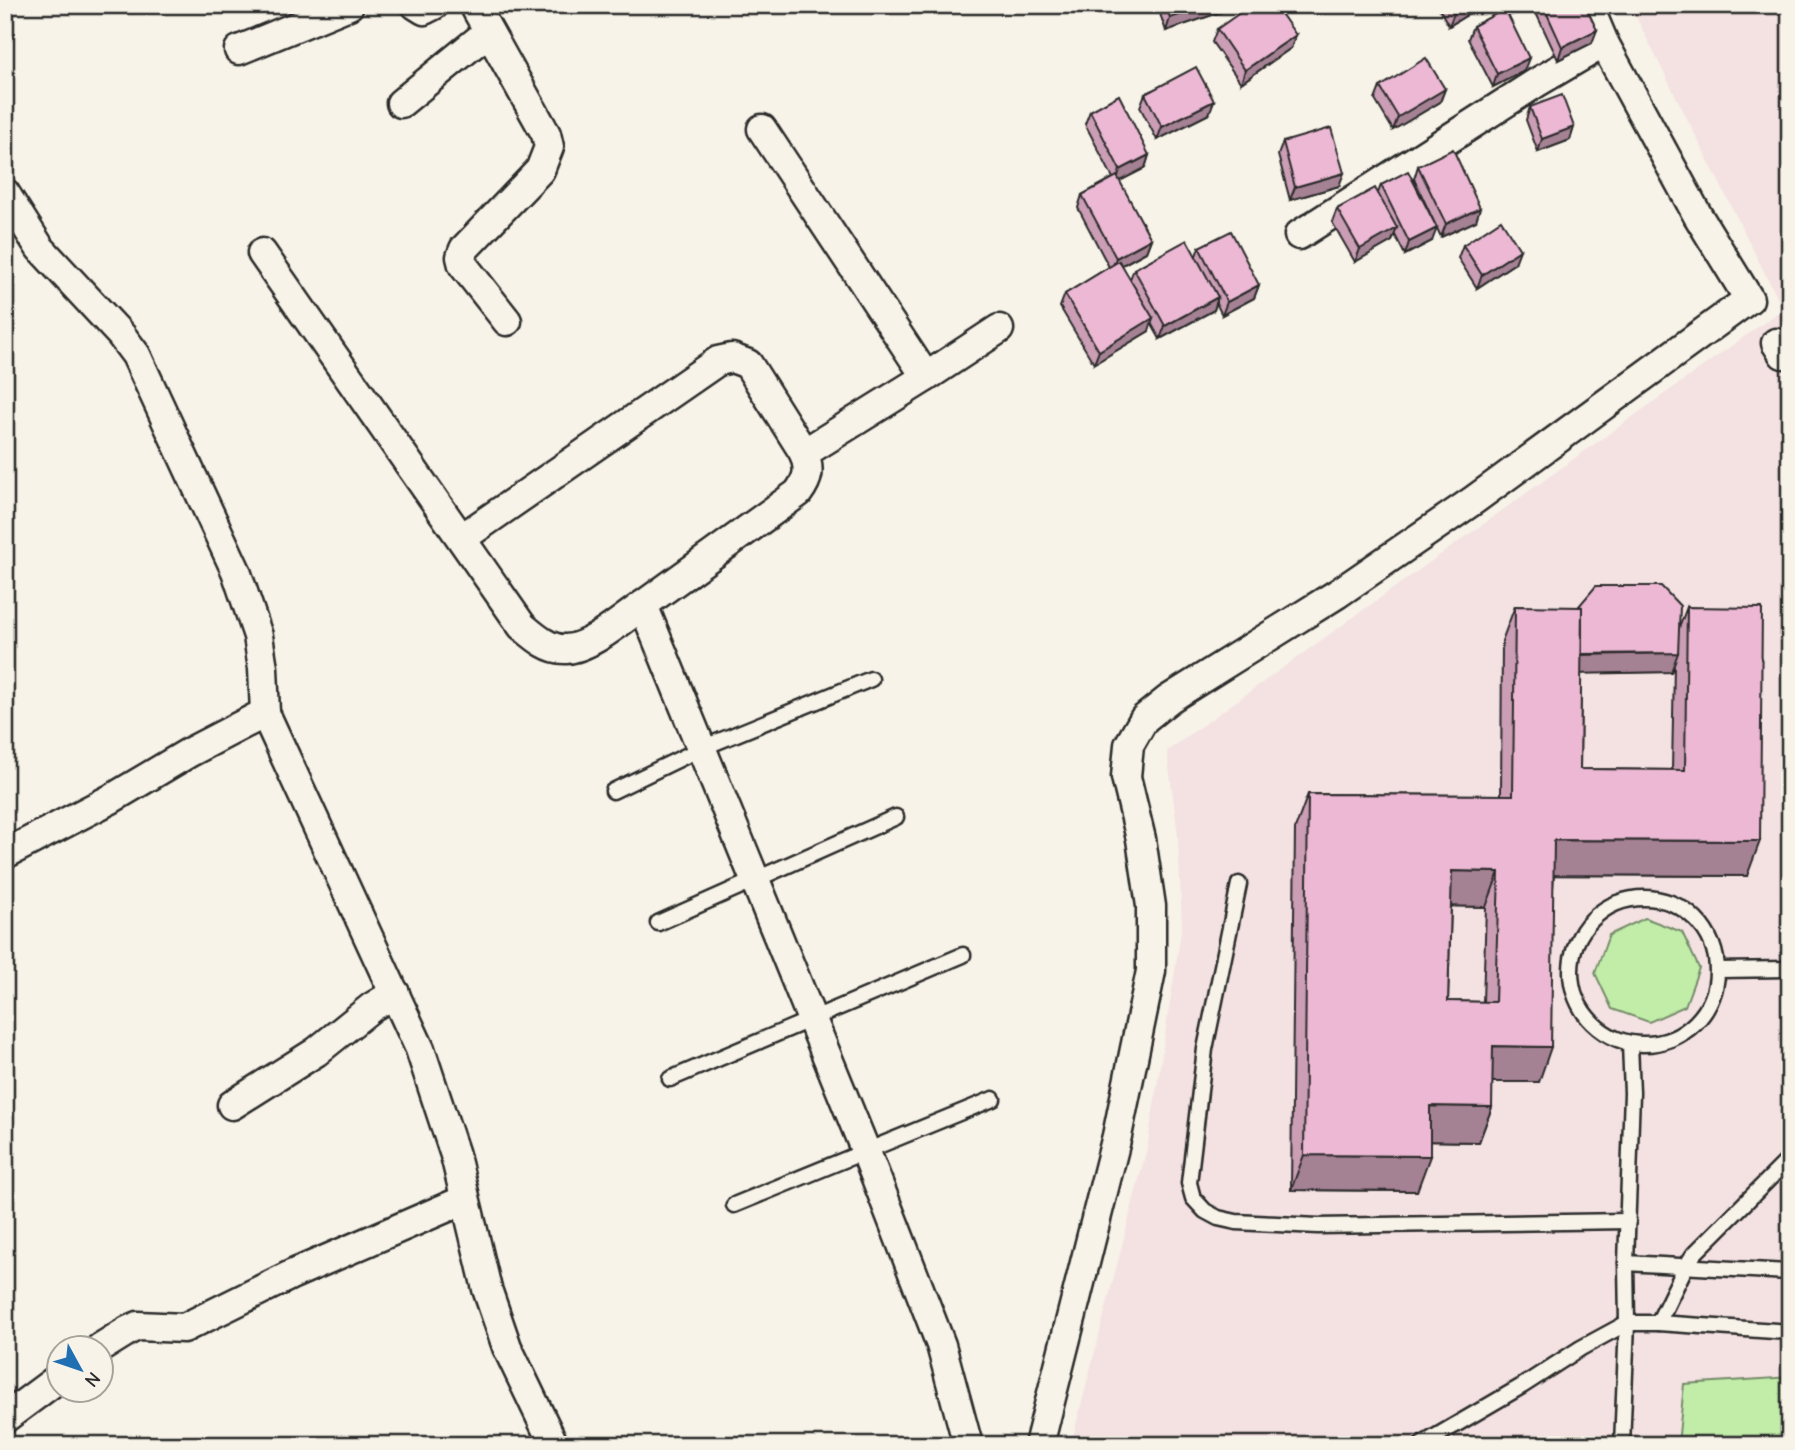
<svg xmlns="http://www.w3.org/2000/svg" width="1795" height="1450" font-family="'Comic Neue',sans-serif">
<rect width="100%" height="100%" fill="#f7f3e8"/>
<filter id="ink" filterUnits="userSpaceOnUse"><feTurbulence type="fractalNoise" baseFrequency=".0143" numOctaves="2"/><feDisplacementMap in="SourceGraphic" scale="14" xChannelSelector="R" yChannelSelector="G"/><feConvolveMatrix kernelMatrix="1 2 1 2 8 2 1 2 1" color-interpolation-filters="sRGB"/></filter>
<g filter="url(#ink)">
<!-- built -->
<path fill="#f4e1e2" d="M1630 5H1790V1445H1071L1148 1144 1182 926 1178 835 1167 751 1783 309Z"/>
<!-- green -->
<g fill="#c1eda9" stroke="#768c6a" stroke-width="2">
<path d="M1645 918 1682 932 1699 968 1685 1006 1649 1022 1612 1009 1595 973 1609 935Z"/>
<path d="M1790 1377V1445H1678L1684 1384Z"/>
</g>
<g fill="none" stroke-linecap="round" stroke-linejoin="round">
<!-- service casing -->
<g stroke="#2b2b2b" stroke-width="19">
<g id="service">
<path d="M613 791 702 748 871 679"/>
<path d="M1239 884 1205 1049 1189 1183 1193 1198 1205 1211 1218 1218 1236 1222 1318 1226 1628 1221"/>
<circle cx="1644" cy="971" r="73"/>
<path d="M658 923 896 817"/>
<path d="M1718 970 1790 969"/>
<path d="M670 1079 963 955"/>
<path d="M734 1205 993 1099"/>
<path d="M1626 1263 1790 1272"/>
<path d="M1658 1323 1686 1266 1694 1254 1790 1158"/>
<path d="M1421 1445 1522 1386 1581 1348 1627 1323H1658L1790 1332"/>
<path d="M1622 1445 1627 1323 1626 1263 1632 1093 1630 1044"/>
</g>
</g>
<!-- minor casing -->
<g stroke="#2b2b2b" stroke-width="33">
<g id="minor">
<path d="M416 5 424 10 434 5"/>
<path d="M474 5 546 134 549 147 540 170 464 249 461 257 463 265 507 321"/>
<path d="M239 50 349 5"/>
<path d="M401 103 488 32"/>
<path d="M762 129 926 377"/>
<path d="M5 193 40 248 121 335 136 355 236 571 258 636 263 668 265 713 420 1049 455 1155 487 1289 507 1347 554 1445"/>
<path d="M1299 235 1536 83 1604 43"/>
<path d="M262 253 522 626C534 636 549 650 566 649 590 648 623 619 643 605"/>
<path d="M1776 343 1783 354"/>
<path d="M462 538 718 361 732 358 748 364 804 453"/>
<path d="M5 854 111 799 190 752 265 713"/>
<path d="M232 1105 316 1052 372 1007 395 993"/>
<path d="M100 1348 129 1330 138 1326 184 1328 293 1274 464 1200"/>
<path d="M5 1418 60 1377"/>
<path d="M968 1445 941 1345 866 1152 643 605 798 493C809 478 810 470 804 453L926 377 999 329"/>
<path d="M1039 1445 1117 1136 1151 971V906L1141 839 1126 777 1129 745 1144 719 1169 699 1337 594 1474 500 1749 299 1698 216 1604 43 1588 5"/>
</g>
</g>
<!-- service -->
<use href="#service" stroke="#f7f3e8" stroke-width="14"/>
<!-- minor -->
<use href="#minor" stroke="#f7f3e8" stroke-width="28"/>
</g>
<!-- wall -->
<g fill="#cb9eb6" stroke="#2b2b2b" stroke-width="2" fill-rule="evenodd">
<path d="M1157 5H1231L1230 9 1166 31Z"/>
<path d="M1437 5H1483L1449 26Z"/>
<path d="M1498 5H1531L1528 12 1508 15 1524 71 1493 87 1468 39 1473 26 1499 13Z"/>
<path d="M1539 5H1585L1592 43 1558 60 1536 13Z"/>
<path d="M1217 29 1291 48 1241 83 1212 42Z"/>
<path d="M1380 87 1445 89 1440 102 1393 130 1375 100Z"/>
<path d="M1145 94 1209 114 1157 140 1140 107Z"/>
<path d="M1530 107 1574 127 1570 140 1538 152 1526 120Z"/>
<path d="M1090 111 1149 155 1145 168 1119 181 1151 239 1146 252 1122 265 1130 279 1134 269 1196 256 1199 247 1259 285 1254 298 1222 315 1216 303 1214 310 1160 339 1151 323 1149 331 1094 364 1060 307 1065 294 1109 267 1078 208 1082 195 1113 178 1085 124Z"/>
<path d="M1283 142 1339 186 1290 200 1278 155Z"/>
<path d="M1418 166 1476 221 1441 237 1414 179Z"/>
<path d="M1381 185 1432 241 1405 255 1395 235 1392 241 1355 262 1332 222 1337 209 1378 193Z"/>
<path d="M1463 245 1515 263 1477 288 1458 258Z"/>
<path d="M1515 606 1679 628 1687 607 1747 876 1554 875 1539 1082H1492V1107L1479 1142 1430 1141 1417 1191 1291 1190 1295 829 1308 794 1501 795 1502 641ZM1674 665 1672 770 1580 769 1581 673 1671 672ZM1451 906 1486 907 1483 1002 1448 1001Z"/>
</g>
<!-- shaded-wall -->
<g fill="#a58194" stroke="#2b2b2b" stroke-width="2">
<path d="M1208 5H1231L1230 9 1166 31 1170 18Z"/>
<path d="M1466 5H1483L1449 26 1454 13Z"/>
<path d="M1503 5H1531L1528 12 1499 16Z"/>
<path d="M1597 30 1592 43 1558 60 1562 47Z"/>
<path d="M1296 35 1291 48 1241 83 1245 70Z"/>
<path d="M1529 58 1524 71 1493 87 1497 74Z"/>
<path d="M1445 89 1440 102 1393 130 1398 117Z"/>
<path d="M1214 101 1209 114 1157 140 1162 127Z"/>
<path d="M1574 127 1570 140 1538 152 1542 139Z"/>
<path d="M1149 155 1145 168 1116 183 1120 170Z"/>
<path d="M1344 173 1339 186 1290 200 1295 187Z"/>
<path d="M1480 208 1476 221 1441 237 1446 224Z"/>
<path d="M1397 228 1392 241 1355 262 1360 249Z"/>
<path d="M1437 228 1432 241 1405 255 1409 242Z"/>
<path d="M1151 239 1146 252 1111 271 1116 258Z"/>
<path d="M1520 250 1515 263 1477 288 1482 275Z"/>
<path d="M1259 285 1254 298 1222 315 1227 302Z"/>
<path d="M1218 297 1214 310 1160 339 1165 326Z"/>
<path d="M1153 318 1149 331 1094 364 1099 351Z"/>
<path d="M1678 653 1671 672 1572 674 1579 655Z"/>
<path d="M1554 840 1760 841 1747 876 1541 875Z"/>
<path d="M1452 871 1499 872 1486 907 1439 906Z"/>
<path d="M1493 1046 1551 1047 1539 1082H1480Z"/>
<path d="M1430 1106 1492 1107 1479 1142 1417 1141Z"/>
<path d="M1304 1155 1430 1156 1417 1191 1291 1190Z"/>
</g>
<!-- building -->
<g fill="#ecb8d4" stroke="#2b2b2b" stroke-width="2" fill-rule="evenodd">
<path d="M1166 5H1208L1170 18Z"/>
<path d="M1251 5H1275L1296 35 1245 70 1217 29Z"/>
<path d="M1449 5H1466L1454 13Z"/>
<path d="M1543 5H1585L1597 30 1562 47Z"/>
<path d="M1505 9 1529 58 1497 74 1473 26Z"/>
<path d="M1426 58 1445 89 1398 117 1380 87Z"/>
<path d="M1196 67 1214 101 1162 127 1145 94Z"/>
<path d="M1119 95 1149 155 1120 170 1090 111Z"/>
<path d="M1562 95 1574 127 1542 139 1530 107Z"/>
<path d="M1331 128 1344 173 1295 187 1283 142Z"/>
<path d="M1453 149 1480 208 1446 224 1418 166Z"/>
<path d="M1408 171 1437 228 1409 242 1381 185Z"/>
<path d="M1117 176 1151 239 1116 258 1082 195Z"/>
<path d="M1375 188 1397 228 1360 249 1337 209Z"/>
<path d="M1501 220 1520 250 1482 275 1463 245Z"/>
<path d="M1231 231 1259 285 1227 302 1199 247Z"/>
<path d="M1187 240 1218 297 1165 326 1134 269Z"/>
<path d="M1119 261 1153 318 1099 351 1065 294Z"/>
<path d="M1596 586H1661L1680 606 1678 653 1582 654V607L1579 606Z"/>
<path d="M1515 606 1582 607 1580 769 1685 770 1687 607 1762 608 1760 841 1554 840 1551 1047 1493 1046 1492 1107 1430 1106V1156L1304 1155 1308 794 1513 795ZM1452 871 1499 872 1495 1002 1448 1001Z"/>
</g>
</g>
<!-- margin -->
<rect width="1795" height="1450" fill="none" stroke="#f7f3e8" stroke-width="28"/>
<rect x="14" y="14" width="1767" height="1422" fill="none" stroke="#2b2b2b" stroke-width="2.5" filter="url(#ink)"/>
<!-- north arrow -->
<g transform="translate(80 1369) rotate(130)"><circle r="33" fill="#f7f3e8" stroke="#a5a39c" stroke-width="2"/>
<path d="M0-5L12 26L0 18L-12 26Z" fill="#1f6fb2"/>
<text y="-10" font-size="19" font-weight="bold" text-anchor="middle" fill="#2b2b2b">N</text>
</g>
</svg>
